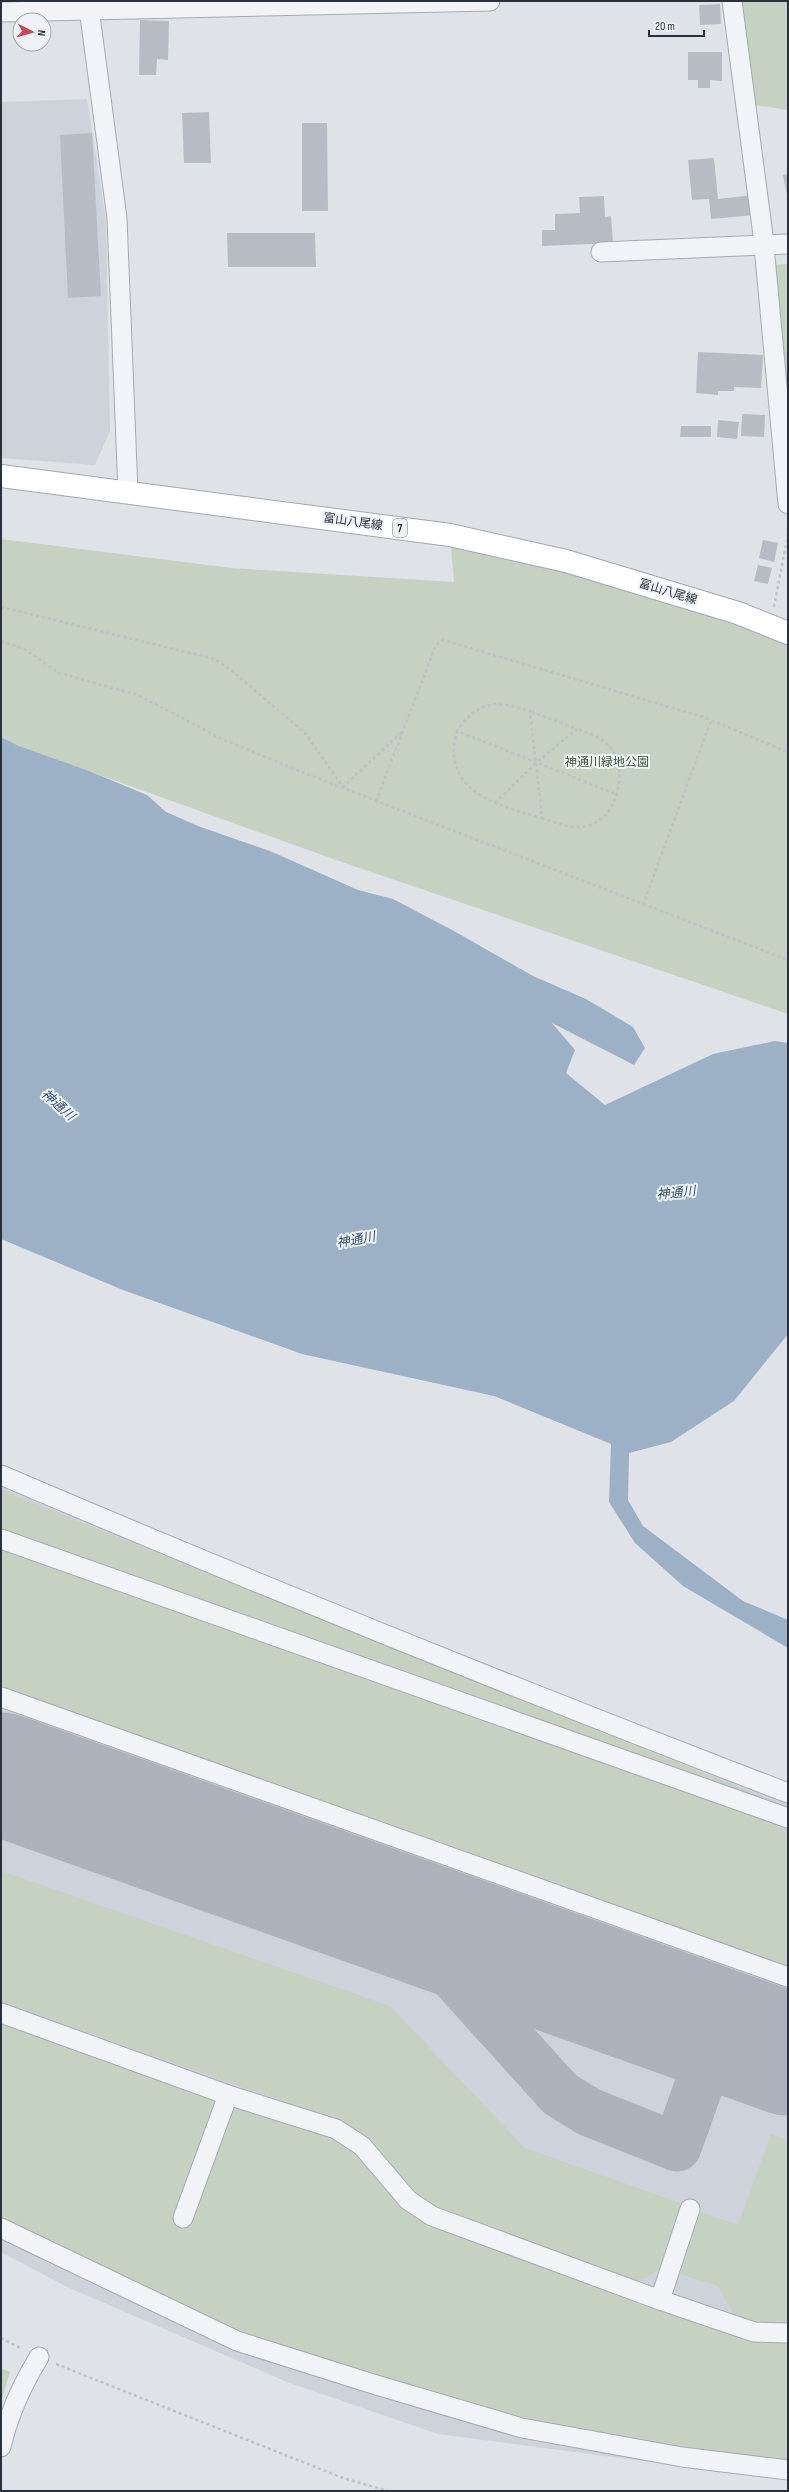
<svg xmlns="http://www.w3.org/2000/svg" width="789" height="2492" font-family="'Sofia Sans Condensed','Noto Sans JP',sans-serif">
<rect width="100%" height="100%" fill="#dfe3e8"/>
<!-- built -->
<g fill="#ced2da">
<path d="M87 99 106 220 110 431 95 465 1 458V102Z"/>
<path d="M1 1477 788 1788V2476L642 2461 438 2434 287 2382 65 2286 1 2252Z"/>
</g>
<!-- green -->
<g fill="#c5d1c1">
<path d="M742 1H788V110L753 105Z"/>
<path d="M788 264V396H786L773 265Z"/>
<path d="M450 535 788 633V1014L339 861 19 746 1 737V539L232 568 454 582Z"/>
<path d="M1 1490 788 1807 1 1528Z"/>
<path d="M1 1549 788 1829V1968L1 1690Z"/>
<path d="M1 1871 390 2006 525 2148 683 2204C673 2235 670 2278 632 2282L444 2214 414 2194 367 2139 348 2124 1 2002Z"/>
<path d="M1 2021 333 2139 352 2149 402 2208 428 2225 748 2341 788 2340V2462L648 2445 358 2379 154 2299 1 2224Z"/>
<path d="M771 2134 788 2141V2324H755L734 2315 718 2286 680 2274 700 2212 738 2225Z"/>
<path d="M1 2368 10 2372 1 2402Z"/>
</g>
<!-- water -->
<path fill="#9cb0c6" d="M1 737 19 746 89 771 147 795 166 812 198 826 270 851 358 890 393 899 454 931 533 976 586 999 633 1027 645 1048 634 1065 552 1023 575 1050 566 1073 605 1105 713 1054 775 1041 788 1043V1334L734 1401 671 1442 629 1453 628 1500 643 1526 743 1601 788 1620V1648L683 1586 635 1543 609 1502 611 1444 494 1396 302 1354 123 1290 1 1239Z"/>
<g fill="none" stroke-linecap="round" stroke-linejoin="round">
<!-- taxiway -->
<path stroke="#acb2bc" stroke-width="49" d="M398 1915 560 2094 589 2112 677 2147 719 2030"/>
<!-- runway -->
<path stroke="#acb2bc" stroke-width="123" d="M1 1774 788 2054"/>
</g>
<!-- building -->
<g fill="#b7bcc4">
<path d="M720 4 721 24 700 25 699 5Z"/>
<path d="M140 20 169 21 168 60 157 59 156 75H139Z"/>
<path d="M688 52H722V81L710 80V88H698V80H688Z"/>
<path d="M209 112 211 163H184L182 113Z"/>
<path d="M302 123H327L328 211H302Z"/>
<path d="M92 133 101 296 68 298 60 135Z"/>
<path d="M714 158 718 199 753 195 755 215 711 219 709 199 692 200 688 160Z"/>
<path d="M788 174V195H787L783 175Z"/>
<path d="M604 196 605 217 611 216 613 243 542 246V230H555V214L580 213 579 197Z"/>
<path d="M227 233H315L316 267H228Z"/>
<path d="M698 352 763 355 761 388 734 387V391H718V395L696 393Z"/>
<path d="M742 414 765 415 764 437 741 436Z"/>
<path d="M718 420 739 422 737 439 717 437Z"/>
<path d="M681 426H711V437H680Z"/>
<path d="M763 540 778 543 774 562 759 558Z"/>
<path d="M758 565 772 568 768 584 754 581Z"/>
</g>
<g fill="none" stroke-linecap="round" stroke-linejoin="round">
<!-- minor casing -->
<g stroke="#a5aab2" stroke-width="21">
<g id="minor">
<path d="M88 1 117 218 128 492"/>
<path d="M732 1 763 235 788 504"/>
<path d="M1 12 490 1"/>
<path d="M601 252 788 244"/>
<path d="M1 1475C261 1586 524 1692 788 1793"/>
<path d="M1 1539 788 1818"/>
<path d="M1 1697 788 1977"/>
<path d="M1 2013 228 2095 336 2129 362 2146 408 2200 432 2216 660 2300 754 2332 788 2333"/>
<path d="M183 2218 228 2095"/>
<path d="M1 2228 237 2341 373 2384 522 2428 682 2457 788 2470"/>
<path d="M660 2300 690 2209"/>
<path d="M1 2447C8 2416 22 2385 39 2357"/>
</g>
</g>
<!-- major casing -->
<g stroke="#9fa7b3" stroke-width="24">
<path id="major" d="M1 476 450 535 566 561 738 613 788 633"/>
</g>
<!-- path -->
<g stroke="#bec1c6" stroke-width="2.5" stroke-dasharray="3 3" stroke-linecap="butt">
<path d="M1 607 215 659 231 670 306 734 343 787 402 732"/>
<path d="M774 607 788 534"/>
<path d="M1 641 24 649 59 673 138 695 222 739 299 771 788 960"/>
<path d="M457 731C456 737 453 745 454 752 456 798 506 807 542 818L530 711C497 700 478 700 457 731L616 794"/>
<path d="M376 801 436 645 443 640 703 717 788 752"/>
<path d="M495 803 536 763 577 729 530 711"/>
<path d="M542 818C557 823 575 831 590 825 617 816 627 773 613 751 605 738 590 734 577 729"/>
<path d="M643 905 711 720"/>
<path d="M1 2338 22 2349"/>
<path d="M56 2364 343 2478 388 2491"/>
</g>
<!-- minor -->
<use href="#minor" stroke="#f2f3f6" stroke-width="19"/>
<!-- major -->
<use href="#major" stroke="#fff" stroke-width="22"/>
</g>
<g text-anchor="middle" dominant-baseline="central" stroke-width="4" stroke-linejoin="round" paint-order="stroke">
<!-- shield labels -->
<rect fill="#eff2f5" stroke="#646b75" stroke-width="1" x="393" y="519" width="14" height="18" rx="3"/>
<g font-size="11" font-weight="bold" fill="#29313e">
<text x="400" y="528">7</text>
</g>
<!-- street labels -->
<g font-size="12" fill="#29313e" stroke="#eff2f5">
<text transform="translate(353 522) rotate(8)">富山八尾線</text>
<text transform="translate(668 592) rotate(17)">富山八尾線</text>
</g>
<!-- park labels -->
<g font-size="12" fill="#3d5937" stroke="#eff2f5">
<text x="607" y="762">神通川緑地公園</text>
</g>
<!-- water labels -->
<g font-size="13" font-style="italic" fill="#354f70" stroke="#eff2f5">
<text transform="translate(58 1105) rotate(42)">神通川</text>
<text transform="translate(676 1193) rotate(-6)">神通川</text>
<text transform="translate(356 1240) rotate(-10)">神通川</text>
</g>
</g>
<!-- border -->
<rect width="789" height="2492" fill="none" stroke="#29313e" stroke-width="4"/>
<!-- north arrow -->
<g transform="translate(32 32) rotate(96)"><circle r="19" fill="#eff2f5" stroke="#a0a5ac"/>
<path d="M0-3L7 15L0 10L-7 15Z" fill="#c74a5c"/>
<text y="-6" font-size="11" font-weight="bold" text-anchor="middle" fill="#29313e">N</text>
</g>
<!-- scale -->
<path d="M649 30v6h55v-6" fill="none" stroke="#29313e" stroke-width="2"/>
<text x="655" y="30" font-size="12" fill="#29313e" stroke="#eff2f5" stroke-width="3" paint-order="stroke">20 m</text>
</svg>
